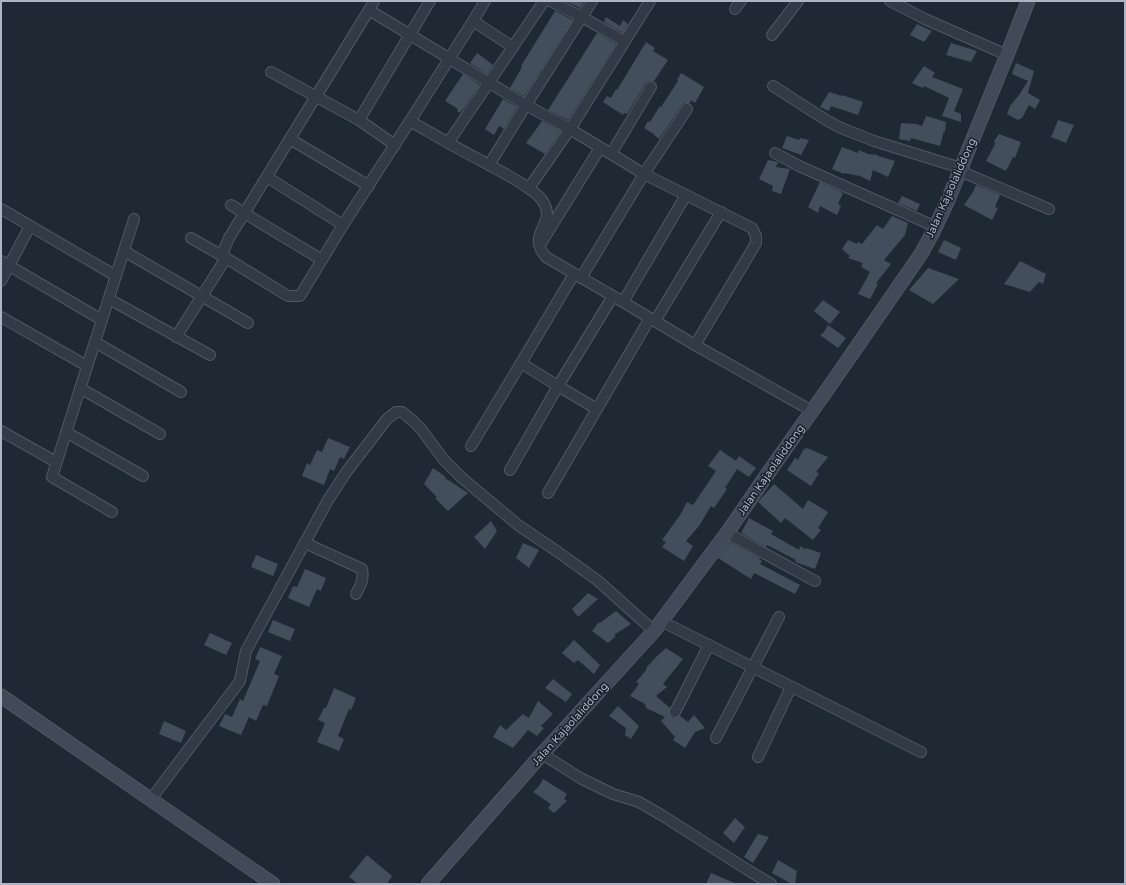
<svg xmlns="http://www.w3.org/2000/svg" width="1126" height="885" font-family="'Varela Round',sans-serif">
<rect width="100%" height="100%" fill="#1f2934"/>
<!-- building -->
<g fill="#424e5c">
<path d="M565 1H584L580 8Z"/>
<path d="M555 11 573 20 524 96 510 88 522 67 521 66Z"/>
<path d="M606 17 620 26 623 20 628 24 623 33 604 22Z"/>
<path d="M917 24 932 31 924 42 910 35Z"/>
<path d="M597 33 616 44 568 120 548 110Z"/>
<path d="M646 42 655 48 653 51 668 60 654 81H648L645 84 627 114 624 113 623 115 603 102 607 96 611 98 616 89 617 90Z"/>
<path d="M951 43 977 51 971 62 946 55Z"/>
<path d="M477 53 493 65 487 74 470 63Z"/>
<path d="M1016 63 1034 71 1028 93 1040 100 1035 109 1029 105 1022 118 1018 120 1007 114 1010 106 1019 95 1028 81 1012 74Z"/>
<path d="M924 66 935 73 932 77 963 89 954 111 961 114V122L942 116 949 98 924 86 923 88 912 83Z"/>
<path d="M681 73 704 87 695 103 691 100 690 103H684L682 105 659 139 654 135V134L644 128 648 121 650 122 660 106 661 107 678 81 677 80Z"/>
<path d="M463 74 480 85 460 113 457 111 458 109 445 101Z"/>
<path d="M829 92 842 96V95L863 102 858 115 831 106 829 111 820 107Z"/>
<path d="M503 99 517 107 504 129 499 126 494 135 485 129Z"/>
<path d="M926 116 946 122 945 132 944 131 940 146 911 138 910 141 899 139 901 123 916 124 922 126Z"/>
<path d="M1058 120 1074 125 1066 143 1051 137Z"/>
<path d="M542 121 561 131 545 154 526 143Z"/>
<path d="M999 134 1021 142 1015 158 1013 157 1006 171 986 161 995 144 994 141Z"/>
<path d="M787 136 799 140 800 138 809 140 801 155 782 148Z"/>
<path d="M842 147 858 153 859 150 868 154 878 155V156L895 161 888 177 873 170 870 181 860 176 844 173V174L832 169Z"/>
<path d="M768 160 778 162 776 167 790 169 781 194 772 191 773 186 759 179Z"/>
<path d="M820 182 843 193 838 204 841 206 837 215 820 206 818 213 808 207Z"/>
<path d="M976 185 1000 195 995 207 998 208 992 220 964 205 973 192Z"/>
<path d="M902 196 920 204 917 211 898 203Z"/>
<path d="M892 216 908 223 905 235 884 260 891 264 876 283 878 284 870 299 858 294 870 272 861 267 863 263 848 258 850 256 842 249 848 240 857 244 858 242 862 244 877 225 883 229Z"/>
<path d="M944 240 961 248 956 260 938 252Z"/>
<path d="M1020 261 1046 274 1043 284 1039 282 1030 292 1004 284Z"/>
<path d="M928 268 959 279 933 304 909 290Z"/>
<path d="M823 300 840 312 830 324 814 311Z"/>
<path d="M828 325 846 338 838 348 820 335 824 332Z"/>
<path d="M328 438 350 447 344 459 340 457 334 471 330 469 324 485 302 476 307 463 310 465 317 450 322 452Z"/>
<path d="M807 448 828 457 816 472 819 473 811 486 787 470 795 458 798 460 803 450Z"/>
<path d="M720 450 736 461 739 456 756 468 749 477 737 469 725 488 727 489 714 508 711 506 699 526 686 541 693 546 684 561 662 547 666 542 662 540 680 515 687 502 693 505 716 471 708 466Z"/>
<path d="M433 468 446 477 445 478 468 493 448 511 435 498 437 497 424 484Z"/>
<path d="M774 484 803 509 808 500 828 512 818 528 821 530 813 540 785 518 781 523 758 502Z"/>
<path d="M749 518 773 531 771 534 799 550 800 546 805 549 806 548 821 553 815 569 795 562 796 560 775 549 767 545 766 547 741 533Z"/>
<path d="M491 521 497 531 485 549 474 537Z"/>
<path d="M730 542 760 558 759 559 762 561 760 564 800 585 795 594 754 573 751 579 718 558Z"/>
<path d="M523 543 539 550 529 568 516 558Z"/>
<path d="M256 555 278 564 273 576 251 567Z"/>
<path d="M305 569 326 578 321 591 317 589 309 607 288 598 293 586 297 587Z"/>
<path d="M588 593 598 599 578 617 572 609Z"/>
<path d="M616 611 631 624 614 635 616 636 608 643 592 631 599 622 600 623Z"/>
<path d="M273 620 295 629 290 641 268 632Z"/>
<path d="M210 633 232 643 226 655 204 645Z"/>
<path d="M574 640 600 665 594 674 578 660 574 663 562 653Z"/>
<path d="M260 647 282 656 274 674 279 676 267 706 263 705 256 721 249 717 241 735 219 726 225 714 232 717 240 699 243 701 260 661 255 659Z"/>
<path d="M666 648 683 659 663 684 667 687 656 696 670 708 669 713 672 718H676L680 716 688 722 694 715 705 728 695 732 685 748 673 740 675 737 661 721 665 717 646 708 645 704 630 696 639 684 636 682 647 669 646 668 656 657Z"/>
<path d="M553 679 572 694 566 702 545 688Z"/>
<path d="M334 688 356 698 351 710 349 709 338 736 344 739 339 751 317 742 325 723 318 720 324 708H326Z"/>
<path d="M538 701 553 714 541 726 544 728 537 736 528 730 513 748 493 737 500 725 506 730 523 714 529 718Z"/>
<path d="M618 706 639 726 631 739 625 735 626 728 609 716Z"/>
<path d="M164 721 186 731 181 743 159 734Z"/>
<path d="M543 779 567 794 564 799 567 801 554 813 548 808 551 804 533 792 539 786Z"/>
<path d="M735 818 745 827 734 843 723 833Z"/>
<path d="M758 834 769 837 753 863 744 857Z"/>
<path d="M367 855 392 876 387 884H358L349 877Z"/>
<path d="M778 860 797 871 795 884H792L772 873Z"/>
<path d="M711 873 737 884H706Z"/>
</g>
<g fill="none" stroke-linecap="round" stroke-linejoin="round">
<!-- street casing -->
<g stroke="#505863" stroke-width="12">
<g id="street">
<path d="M374 1 369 10 526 105 570 129 644 174 687 109"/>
<path d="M550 1 582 17 624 41"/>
<path d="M890 1 925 19 1007 55"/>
<path d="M735 9 741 1"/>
<path d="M369 10 229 238 223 252 226 258 288 296H300L343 225 410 121C433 134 456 148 480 160 496 169 513 177 528 188 535 192 544 200 546 208 552 226 527 235 546 257L623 302 695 345 812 411"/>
<path d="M473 21 485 1"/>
<path d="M772 35 798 1"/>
<path d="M271 72 359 120 395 145"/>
<path d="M773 86 826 120 841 128 874 141 961 168"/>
<path d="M359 120 430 1"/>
<path d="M410 121 473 21 513 47"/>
<path d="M290 139 369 186"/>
<path d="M448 143 544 1"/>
<path d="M775 153 799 166 936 227"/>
<path d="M611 154 651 87"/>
<path d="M489 165 526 105 592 1"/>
<path d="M960 171 1049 209"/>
<path d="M267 177 343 225"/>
<path d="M529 188 570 129 650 1"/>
<path d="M686 195 752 228 756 236V243L737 275 695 345"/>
<path d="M231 205 322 260"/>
<path d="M1 209 116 276"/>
<path d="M541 243 600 148"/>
<path d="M124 251 248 323"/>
<path d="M1 261 102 320"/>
<path d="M574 274 521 363 558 386 613 296"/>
<path d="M581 278 644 174 686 195 623 302"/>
<path d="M1 281 30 226"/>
<path d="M109 299 210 355"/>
<path d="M1 317 87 366"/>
<path d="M655 321 721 212"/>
<path d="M176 337 226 258 191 238"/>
<path d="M95 342 181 392"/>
<path d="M80 388 160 434"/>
<path d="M1 431 56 462"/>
<path d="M66 432 143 476"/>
<path d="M471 446 521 363"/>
<path d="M510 470 558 386 597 409"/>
<path d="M548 493 650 318"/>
<path d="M112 512 52 477 134 219"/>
<path d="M727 533 815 581"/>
<path d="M305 543 362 569C364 579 361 585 356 594"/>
<path d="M661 621 921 752"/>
<path d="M675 712 709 645"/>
<path d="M716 738 779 617"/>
<path d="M542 754 582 779 613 794 639 802 663 816 751 872 771 884"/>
<path d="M758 757 791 687"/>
<path d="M151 799 240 681 246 651 328 500 347 471 387 419 396 412H402L412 420 421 429 444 460 462 478 518 525 558 552 597 580 654 631"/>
</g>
</g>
<!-- secondary casing -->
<g stroke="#505863" stroke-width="15">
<g id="secondary">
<path d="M1 696 273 884"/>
<path d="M428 884 542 754 654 631 727 533 773 466 827 390 921 254 933 232 948 200 1007 55 1028 1"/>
</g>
</g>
<!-- street -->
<use href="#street" stroke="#323a45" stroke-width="10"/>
<!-- secondary -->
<use href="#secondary" stroke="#404a58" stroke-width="13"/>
</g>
<g text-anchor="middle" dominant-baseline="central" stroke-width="3" stroke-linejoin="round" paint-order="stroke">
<!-- street labels -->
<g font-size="11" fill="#acb5c2" stroke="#181f29">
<text transform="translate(951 188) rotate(-66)">Jalan Kajaolaliddong</text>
<text transform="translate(771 470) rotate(-55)">Jalan Kajaolaliddong</text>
<text transform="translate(570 724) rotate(-48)">Jalan Kajaolaliddong</text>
</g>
</g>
<!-- border -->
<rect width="1126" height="885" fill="none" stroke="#acb5c2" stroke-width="4"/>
</svg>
